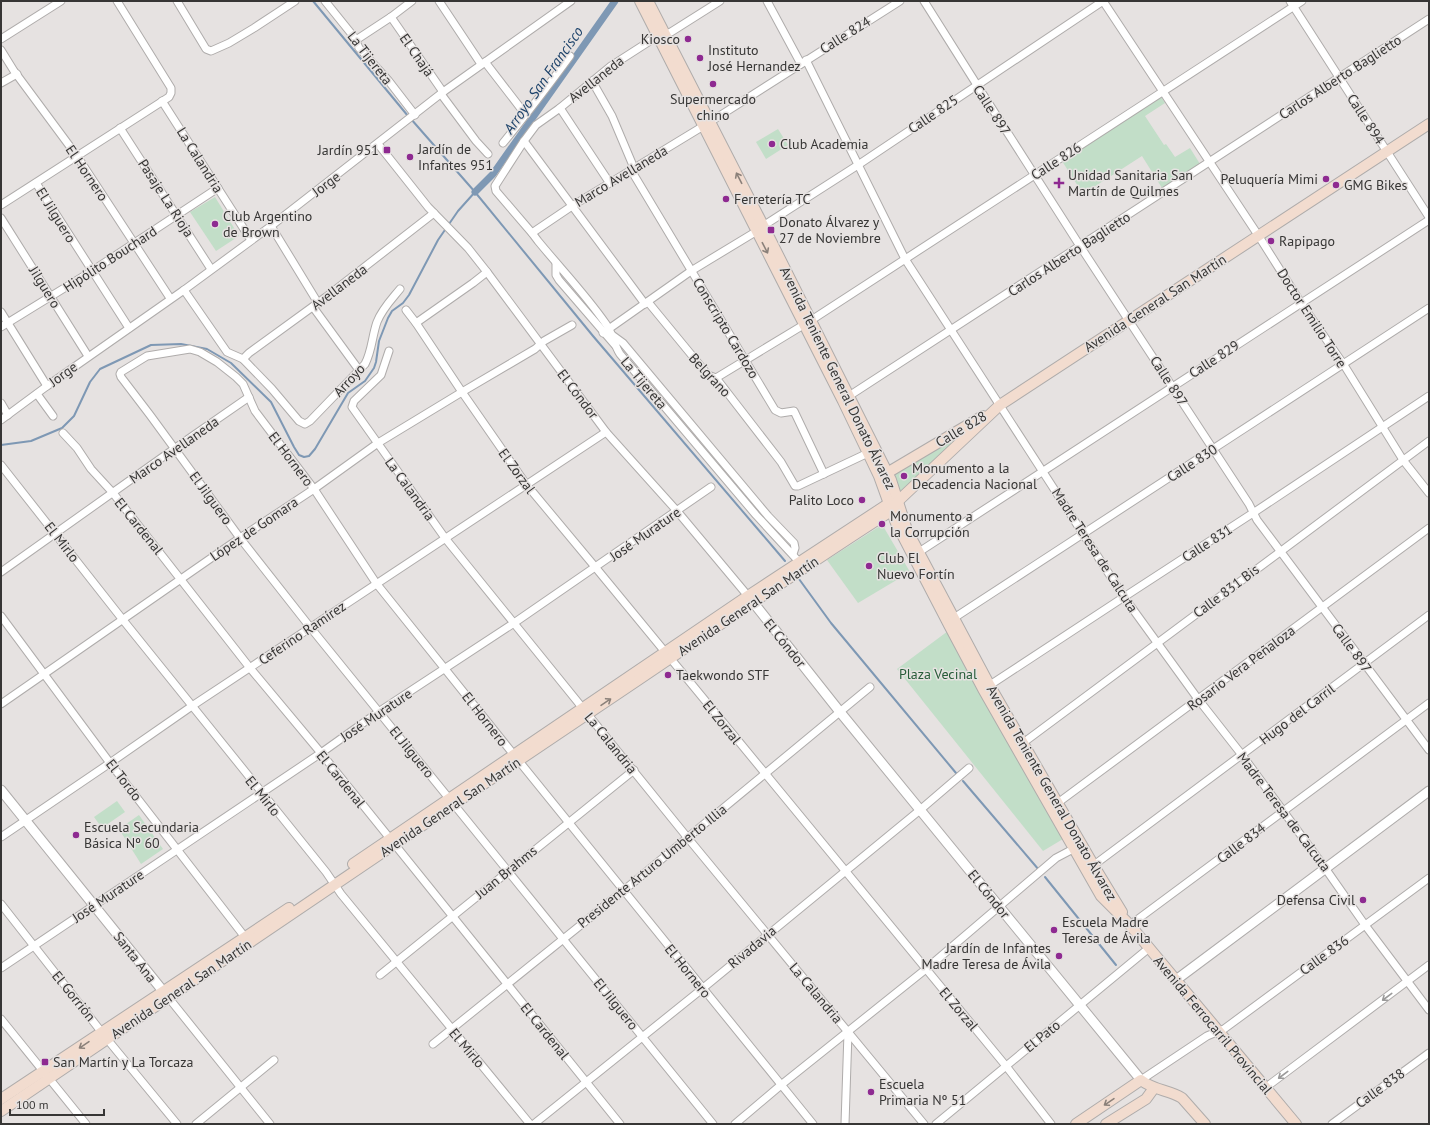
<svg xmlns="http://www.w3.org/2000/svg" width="1430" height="1125" font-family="'PT Sans',sans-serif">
<rect width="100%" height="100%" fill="#e6e2e1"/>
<!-- green -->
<g fill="#c2dec8">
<path d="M1161 97 1165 103 1145 116 1164 145 1166 144 1175 157 1190 148 1200 164 1162 188 1142 156 1083 194 1062 161Z"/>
<path d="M778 129 788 145 766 159 756 142Z"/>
<path d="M215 197 239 236 216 251 190 212Z"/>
<path d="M965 432 899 493 892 472Z"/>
<path d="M880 526H883L910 572 858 603 827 560Z"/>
<path d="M948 631 1063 839 1043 851 897 669Z"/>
<path d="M117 801 125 812 102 828 94 817Z"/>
<path d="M139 815 163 849 141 864 119 829Z"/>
</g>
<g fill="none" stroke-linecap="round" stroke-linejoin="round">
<!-- stream -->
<g stroke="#7e98b4" stroke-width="2">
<path d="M313 1 408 116"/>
<path d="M411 119 475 192 593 336 785 561"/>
<path d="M1 445 31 441 62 428 74 416 90 382 100 369 151 345 181 344 207 349 231 363 271 402 294 447 299 455 304 457 309 456 315 449 348 393 365 381 374 368 376 362 379 341 388 318 392 311 403 303 409 295 438 240 458 211 475 192"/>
<path d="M799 579 831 623 956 773"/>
<path d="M963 781 1039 870"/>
<path d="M1045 877 1116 965"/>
</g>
<!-- canal -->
<path stroke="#7e98b4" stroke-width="7" d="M475 192 493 174 615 1"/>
<!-- minor casing -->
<g stroke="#afacab" stroke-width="9">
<g id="minor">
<path d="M177 1 206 49 211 51 229 43 254 28 295 1"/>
<path d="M325 1 354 37 359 48 388 80 415 115"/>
<path d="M439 1 481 64"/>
<path d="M720 1 671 32 653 39 611 66 560 108 536 125 524 141 495 186 496 191 532 233 538 241C561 269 586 295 606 324 613 334 614 345 620 354L756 515 802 565"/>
<path d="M767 1 801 64"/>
<path d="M924 1 977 85 1080 246 1249 504 1257 520 1429 750"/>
<path d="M1103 1 1258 235 1301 303 1344 365 1403 460 1429 493"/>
<path d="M1290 1 1429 217"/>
<path d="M391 17 443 92"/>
<path d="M1 39 61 1"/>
<path d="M356 40 391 17 412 1"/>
<path d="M1 50 14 71 77 156 170 298"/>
<path d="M806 60 905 259 1124 597 1198 699 1242 755 1325 868 1365 925 1429 1010"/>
<path d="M485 62 522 110 526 113"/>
<path d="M592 81 612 116 634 168"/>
<path d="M1 83 17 74"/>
<path d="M441 94 476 141 488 154"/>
<path d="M162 101 251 240"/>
<path d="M560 108 609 182"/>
<path d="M120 128 211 269"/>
<path d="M524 141 645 304"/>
<path d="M503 143C526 115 548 86 570 56"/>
<path d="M378 144 428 207 468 248 487 272 606 432 677 511 748 596"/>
<path d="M631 170 775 410 781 413 794 411 824 474"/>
<path d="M36 183 129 328"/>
<path d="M1 205 169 97 171 93V88L117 1"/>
<path d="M1 218 88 356"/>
<path d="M271 226 318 303"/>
<path d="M532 233 572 206 710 122 900 1"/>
<path d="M556 263V275L559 280 615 345"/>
<path d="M184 290 227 352 243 359 272 389 299 421 305 424 310 421 365 364C372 351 372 336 377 322 382 309 391 300 400 289"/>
<path d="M648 302 708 375 716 378 781 462 795 486H798L868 453"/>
<path d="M313 307 359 370"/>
<path d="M406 310 416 323 462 392 526 484 596 568 1006 1066 1051 1124"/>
<path d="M1 312 47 386"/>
<path d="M416 323 473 283 487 272"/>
<path d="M1 327 92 271 218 188"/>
<path d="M603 333 691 271 757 231 763 226 858 165 1103 1"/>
<path d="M612 335 623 343 768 516 794 543 795 548 793 554"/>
<path d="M389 351 381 375 354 401 352 407 445 538 687 837 924 1124"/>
<path d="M243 359 249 353 326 297 434 213"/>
<path d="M716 378 810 321 1302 1"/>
<path d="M37 394 53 416"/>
<path d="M849 396 1429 19"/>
<path d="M1 403 8 415"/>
<path d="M1 420 47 386 184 290 271 226 443 92 571 1"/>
<path d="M63 433 77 448 91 469 113 493 250 668 321 753 620 1124"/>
<path d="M1 465 123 620 326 872 341 894 530 1124"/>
<path d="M919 552 1429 220"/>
<path d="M1 572 174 449 249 397"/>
<path d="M1 616 110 763 248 941"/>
<path d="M954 618 1429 308"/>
<path d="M987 687 1124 597 1253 513 1429 396"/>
<path d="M1 704 240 538 314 489 378 443 462 392 535 349 544 341 572 325"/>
<path d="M1023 743 1429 441"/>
<path d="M1055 805 1429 528"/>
<path d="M1 837 110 763 192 706 606 432"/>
<path d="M1090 868 1429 615"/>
<path d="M1 904 107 1039 177 1124"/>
<path d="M1130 925 1429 703"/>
<path d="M1 968 321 753 380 711 514 623 711 487"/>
<path d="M380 975 634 770"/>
<path d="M168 997 270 1124"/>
<path d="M1 1019 86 1124"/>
<path d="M433 1044 623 891 870 687"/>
<path d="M1141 1080 1207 1036 1224 1029 1429 878"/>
<path d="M1265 1088 1429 965"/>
<path d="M196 1124 274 1060"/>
<path d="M534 1124 702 989 920 810 969 768"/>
<path d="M713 1124 310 627 240 538 150 415 121 377 120 374 121 372 147 356 190 349 200 352 217 362 236 377 243 384 255 411 314 489 376 583 514 755 813 1124"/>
<path d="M735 1124 781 1085 926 969 1056 858 1075 848"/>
<path d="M845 1124 848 1032"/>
<path d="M936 1124 1149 948"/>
<path d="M1332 1124 1429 1053"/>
</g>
</g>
<!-- tertiary casing -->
<g stroke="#afacab" stroke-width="11">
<g id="tertiary">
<path d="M749 597 840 712 1141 1080"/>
<path d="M1 790 167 996"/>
<path d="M1176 980 1429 791"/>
</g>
</g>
<!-- secondary casing -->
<g stroke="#afacab" stroke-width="12">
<g id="secondary">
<path d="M640 1 843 401 879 476 896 523 949 625 983 689 1101 896 1130 925 1296 1124"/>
<path d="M648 1 767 233 891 480 907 530 990 686 1094 866 1122 912"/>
<path d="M881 475 887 473 983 416"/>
<path d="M353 864 748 596 888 504 893 503"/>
<path d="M1 1099 289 908"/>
<path d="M1 1111C195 978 391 847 586 715 688 647 788 577 891 511L897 502 1000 405 1429 124"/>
<path d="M1076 1124 1141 1080C1153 1090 1169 1090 1182 1098L1205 1124"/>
<path d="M1106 1124 1146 1099 1154 1088"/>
</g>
</g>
<!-- minor -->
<use href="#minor" stroke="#fff" stroke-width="7"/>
<!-- tertiary -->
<use href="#tertiary" stroke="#fff" stroke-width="9"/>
<!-- secondary -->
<use href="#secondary" stroke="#f2dccf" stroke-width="10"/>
</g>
<!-- one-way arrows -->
<defs><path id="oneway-shaft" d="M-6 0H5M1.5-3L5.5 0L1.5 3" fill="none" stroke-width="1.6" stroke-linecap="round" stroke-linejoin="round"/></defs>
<g stroke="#8b817a">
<use href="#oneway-shaft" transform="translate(739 178) rotate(-117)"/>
<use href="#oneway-shaft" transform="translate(765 248) rotate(63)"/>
<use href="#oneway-shaft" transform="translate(606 702) rotate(-34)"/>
<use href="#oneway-shaft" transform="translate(84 1045) rotate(146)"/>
<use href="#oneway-shaft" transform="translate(1109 1102) rotate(146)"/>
</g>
<g stroke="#9b9a9a">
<use href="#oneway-shaft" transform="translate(1387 997) rotate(143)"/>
<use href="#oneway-shaft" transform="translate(1283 1075) rotate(143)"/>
</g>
<!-- markers -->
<g fill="#8e2a91" stroke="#e6e2e1" stroke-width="1.5">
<circle cx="688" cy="39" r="4"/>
<circle cx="700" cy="58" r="4"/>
<circle cx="713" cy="84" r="4"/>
<circle cx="772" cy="144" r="4"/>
<rect x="383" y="146" width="8" height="8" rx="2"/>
<circle cx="410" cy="157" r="4"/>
<circle cx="1326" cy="179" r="4"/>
<path d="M1057 177h4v4h4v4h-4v4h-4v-4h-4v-4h4z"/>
<circle cx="1336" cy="185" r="4"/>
<circle cx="726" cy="199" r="4"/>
<circle cx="215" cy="224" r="4"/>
<rect x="767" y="226" width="8" height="8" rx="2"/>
<circle cx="1271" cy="241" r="4"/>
<circle cx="904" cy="476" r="4"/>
<circle cx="862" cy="500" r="4"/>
<circle cx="882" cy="524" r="4"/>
<circle cx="869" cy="566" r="4"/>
<circle cx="668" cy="675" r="4"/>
<circle cx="76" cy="835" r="4"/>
<circle cx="1363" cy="900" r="4"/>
<circle cx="1054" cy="930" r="4"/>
<circle cx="1059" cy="956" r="4"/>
<rect x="41" y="1058" width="8" height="8" rx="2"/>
<circle cx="871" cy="1092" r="4"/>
</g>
<g text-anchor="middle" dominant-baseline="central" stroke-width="3" stroke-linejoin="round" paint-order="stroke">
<!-- street labels -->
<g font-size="14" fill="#373635" stroke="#e6e2e1">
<text transform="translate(845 35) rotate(-32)">Calle 824</text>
<text transform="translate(417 55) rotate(55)">El Chajá</text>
<text transform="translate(370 58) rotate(52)">La Tijereta</text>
<text transform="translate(1340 77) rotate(-33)">Carlos Alberto Baglietto</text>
<text transform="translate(596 79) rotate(-38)">Avellaneda</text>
<text transform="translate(992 110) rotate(57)">Calle 897</text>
<text transform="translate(933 114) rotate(-34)">Calle 825</text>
<text transform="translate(1366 119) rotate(57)">Calle 894</text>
<text transform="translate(200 160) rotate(58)">La Calandria</text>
<text transform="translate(1056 161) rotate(-33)">Calle 826</text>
<text transform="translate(87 173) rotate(56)">El Hornero</text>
<text transform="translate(621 176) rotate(-31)">Marco Avellaneda</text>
<text transform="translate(326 184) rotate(-37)">Jorge</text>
<text transform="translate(166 198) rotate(57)">Pasaje La Rioja</text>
<text transform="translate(56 215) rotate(58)">El Jilguero</text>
<text transform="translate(1069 254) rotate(-33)">Carlos Alberto Baglietto</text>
<text transform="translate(110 259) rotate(-33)">Hipólito Bouchard</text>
<text transform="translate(45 287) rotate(58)">Jilguero</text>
<text transform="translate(339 287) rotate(-37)">Avellaneda</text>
<text transform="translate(1155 303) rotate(-33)">Avenida General San Martín</text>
<text transform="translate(1312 318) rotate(57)">Doctor Emilio Torre</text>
<text transform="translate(726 328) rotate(59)">Conscripto Cardozo</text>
<text transform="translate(1214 359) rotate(-33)">Calle 829</text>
<text transform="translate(63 374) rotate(-36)">Jorge</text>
<text transform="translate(710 375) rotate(47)">Belgrano</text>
<text transform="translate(838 378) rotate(64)">Avenida Teniente General Donato Álvarez</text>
<text transform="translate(349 380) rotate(-47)">Arroyo</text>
<text transform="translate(1169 381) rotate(57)">Calle 897</text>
<text transform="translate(644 383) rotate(50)">La Tijereta</text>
<text transform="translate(578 394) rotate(53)">El Cóndor</text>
<text transform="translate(961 429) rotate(-31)">Calle 828</text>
<text transform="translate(174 450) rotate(-35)">Marco Avellaneda</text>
<text transform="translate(291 459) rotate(53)">El Hornero</text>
<text transform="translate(1192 463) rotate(-33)">Calle 830</text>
<text transform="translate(517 471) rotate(54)">El Zorzal</text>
<text transform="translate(410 489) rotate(54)">La Calandria</text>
<text transform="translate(211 498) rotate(54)">El Jilguero</text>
<text transform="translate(139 526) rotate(51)">El Cardenal</text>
<text transform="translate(254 529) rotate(-34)">López de Gomara</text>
<text transform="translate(645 534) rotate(-35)">José Murature</text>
<text transform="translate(62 542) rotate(52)">El Mirlo</text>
<text transform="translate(1207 543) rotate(-33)">Calle 831</text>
<text transform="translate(1095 550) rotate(57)">Madre Teresa de Calcuta</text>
<text transform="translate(1226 591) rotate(-37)">Calle 831 Bis</text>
<text transform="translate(748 606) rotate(-34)">Avenida General San Martín</text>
<text transform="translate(302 633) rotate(-34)">Ceferino Ramírez</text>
<text transform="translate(785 643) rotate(51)">El Cóndor</text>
<text transform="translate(1352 648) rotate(54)">Calle 897</text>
<text transform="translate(1241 668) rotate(-37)">Rosario Vera Peñaloza</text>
<text transform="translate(1297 714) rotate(-37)">Hugo del Carril</text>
<text transform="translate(376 715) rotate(-34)">José Murature</text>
<text transform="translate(485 719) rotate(52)">El Hornero</text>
<text transform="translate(722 722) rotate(51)">El Zorzal</text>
<text transform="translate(611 743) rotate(51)">La Calandria</text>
<text transform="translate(412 752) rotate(51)">El Jilguero</text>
<text transform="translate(341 779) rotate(51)">El Cardenal</text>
<text transform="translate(124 780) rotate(52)">El Tordo</text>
<text transform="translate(1052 793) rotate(60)">Avenida Teniente General Donato Álvarez</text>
<text transform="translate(263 796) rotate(51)">El Mirlo</text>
<text transform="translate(450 807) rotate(-34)">Avenida General San Martín</text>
<text transform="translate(1284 812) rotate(53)">Madre Teresa de Calcuta</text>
<text transform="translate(1241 843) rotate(-37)">Calle 834</text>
<text transform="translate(652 866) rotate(-39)">Presidente Arturo Umberto Illia</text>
<text transform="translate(506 872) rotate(-39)">Juan Brahms</text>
<text transform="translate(989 894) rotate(51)">El Cóndor</text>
<text transform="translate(108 896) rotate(-34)">José Murature</text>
<text transform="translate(752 947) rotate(-40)">Rivadavia</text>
<text transform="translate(1324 955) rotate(-36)">Calle 836</text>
<text transform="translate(135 957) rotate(52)">Santa Ana</text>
<text transform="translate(688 971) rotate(51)">El Hornero</text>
<text transform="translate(181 989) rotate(-34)">Avenida General San Martín</text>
<text transform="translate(816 993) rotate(50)">La Calandria</text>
<text transform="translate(74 996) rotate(51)">El Gorrión</text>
<text transform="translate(616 1004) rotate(51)">El Jilguero</text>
<text transform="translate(959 1009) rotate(50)">El Zorzal</text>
<text transform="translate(1213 1025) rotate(50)">Avenida Ferrocarril Provincial</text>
<text transform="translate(545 1031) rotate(51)">El Cardenal</text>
<text transform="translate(1042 1036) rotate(-39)">El Pato</text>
<text transform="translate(467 1048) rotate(50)">El Mirlo</text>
<text transform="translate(1380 1088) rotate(-36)">Calle 838</text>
</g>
<!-- poi labels -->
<g font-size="14" fill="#373635" stroke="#e6e2e1" text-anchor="start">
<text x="680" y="39" text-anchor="end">Kiosco</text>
<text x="708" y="50">Instituto<tspan x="708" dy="16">José Hernandez</tspan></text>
<text x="713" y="99" text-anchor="middle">Supermercado<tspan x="713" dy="16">chino</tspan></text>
<text x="780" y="144">Club Academia</text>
<text x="418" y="149">Jardín de<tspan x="418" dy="16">Infantes 951</tspan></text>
<text x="379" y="150" text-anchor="end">Jardín 951</text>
<text x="1068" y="175">Unidad Sanitaria San<tspan x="1068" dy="16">Martín de Quilmes</tspan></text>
<text x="1318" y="179" text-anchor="end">Peluquería Mimi</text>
<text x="1344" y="185">GMG Bikes</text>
<text x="734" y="199">Ferretería TC</text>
<text x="223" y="216">Club Argentino<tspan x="223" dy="16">de Brown</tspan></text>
<text x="779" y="222">Donato Álvarez y<tspan x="779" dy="16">27 de Noviembre</tspan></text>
<text x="1279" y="241">Rapipago</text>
<text x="912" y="468">Monumento a la<tspan x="912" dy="16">Decadencia Nacional</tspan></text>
<text x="854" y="500" text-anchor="end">Palito Loco</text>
<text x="890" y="516">Monumento a<tspan x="890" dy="16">la Corrupción</tspan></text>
<text x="877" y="558">Club El<tspan x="877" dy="16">Nuevo Fortín</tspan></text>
<text x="676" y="675">Taekwondo STF</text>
<text x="84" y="827">Escuela Secundaria<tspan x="84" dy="16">Básica Nº 60</tspan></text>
<text x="1355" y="900" text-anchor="end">Defensa Civil</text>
<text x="1062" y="922">Escuela Madre<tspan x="1062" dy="16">Teresa de Ávila</tspan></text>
<text x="1051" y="948" text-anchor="end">Jardín de Infantes<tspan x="1051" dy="16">Madre Teresa de Ávila</tspan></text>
<text x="53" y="1062">San Martín y La Torcaza</text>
<text x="879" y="1084">Escuela<tspan x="879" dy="16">Primaria Nº 51</tspan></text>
</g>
<!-- park labels -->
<g font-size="14" fill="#275c39" stroke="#e6e2e1">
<text x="938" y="674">Plaza Vecinal</text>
</g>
<!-- water labels -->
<g font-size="15" font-style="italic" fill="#1b4169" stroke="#e6e2e1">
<text transform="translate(543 80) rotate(-55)">Arroyo San Francisco</text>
</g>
</g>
<!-- border -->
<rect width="1430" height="1125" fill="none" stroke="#373635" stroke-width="4"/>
<!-- scale -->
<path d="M10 1109v6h94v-6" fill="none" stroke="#373635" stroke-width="2"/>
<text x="16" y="1109" font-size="12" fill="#373635" stroke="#e6e2e1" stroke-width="3" paint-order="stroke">100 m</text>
</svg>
